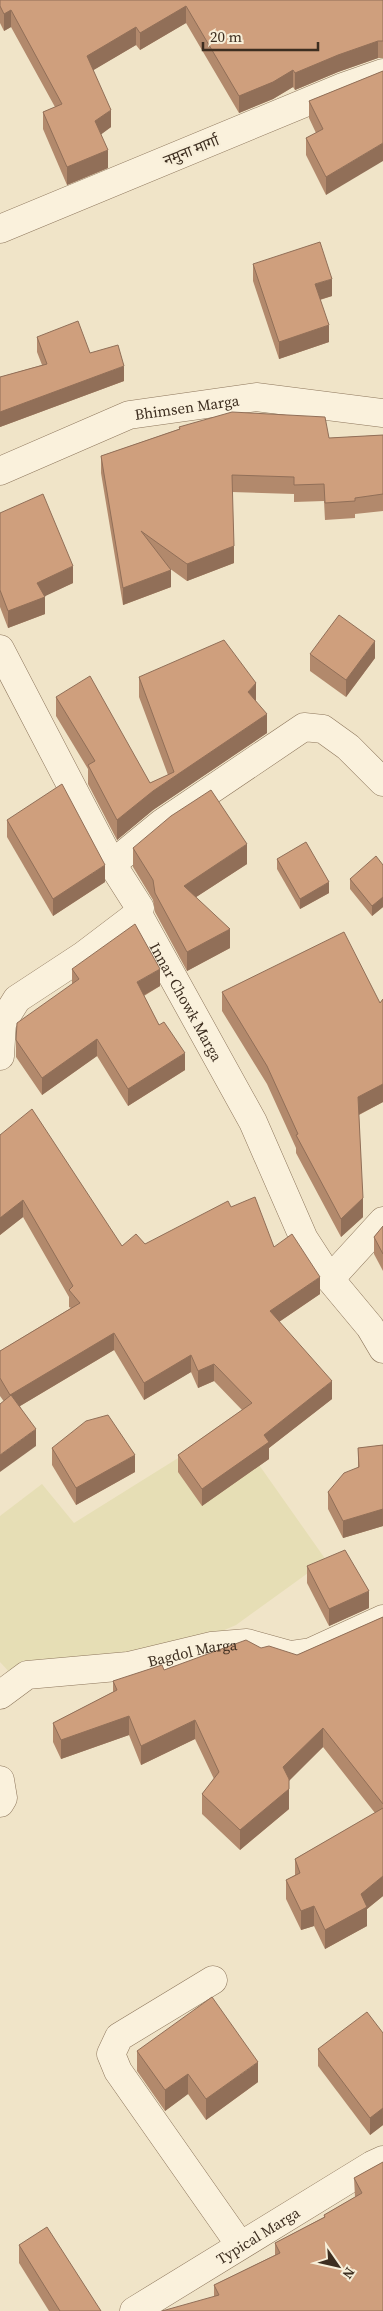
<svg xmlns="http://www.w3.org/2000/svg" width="383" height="2311" font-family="'Source Serif 4','Noto Sans Devanagari',serif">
<rect width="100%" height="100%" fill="#f0e4c8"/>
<!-- farmland -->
<path fill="#e6deb5" d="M231 1425 326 1560 236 1625 105 1682 55 1681 13 1676 0 1662V1516L42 1484 74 1523Z"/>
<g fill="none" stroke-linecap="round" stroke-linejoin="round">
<!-- minor casing -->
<g stroke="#8d765c" stroke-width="29">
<g id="minor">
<path d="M0 229 343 87 383 73"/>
<path id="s1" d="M0 471 129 415 256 397 383 413"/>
<path id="s2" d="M0 649 112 864 140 908 138 914 253 1122 304 1239 330 1279 370 1327 383 1349"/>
<path d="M112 864 162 823 304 727 323 729 348 747 383 782"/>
<path d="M0 1056 2 1023 17 999 84 955 138 914"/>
<path d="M330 1279 383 1221"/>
<path id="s3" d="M0 1695 27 1675 128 1666 211 1646 247 1643 290 1655 311 1652 383 1619"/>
<path d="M0 1780 3 1798 0 1803"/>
<path d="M213 1980 119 2037 111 2054 118 2071 240 2245"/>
<path id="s4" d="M134 2311 372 2165 383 2160"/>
</g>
</g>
<!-- minor -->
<use href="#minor" stroke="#faf1dc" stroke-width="28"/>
</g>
<!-- wall -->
<g fill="#b2896c">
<path d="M0 0H383V58H378L338 72 295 90 293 87 273 99 239 113 186 23 140 50 136 45 93 70 111 127 101 134 108 168 67 185 43 129V112L55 107 11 27 4 31 0 23Z"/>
<path d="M383 71 326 195 306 155V138L316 133 309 118V101Z"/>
<path d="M253 264 332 296 320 300 329 342 279 359 253 281Z"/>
<path d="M37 337 90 353 124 381 0 427V377L42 365 37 352Z"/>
<path d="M179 427 329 438 383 435V511L355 514V518L325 520 324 501 294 502V494L232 492 234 563 187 581 169 568 171 587 123 605 101 473V456L179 429Z"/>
<path d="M0 513 73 583 44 596 45 614 8 628 0 607Z"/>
<path d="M310 654 375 658 346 697 310 671Z"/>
<path d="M139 677 256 701 267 733 153 810 117 840 88 784V769L56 716V697L150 783 168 775 139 697Z"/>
<path d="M7 820 105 882 53 916 7 837Z"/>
<path d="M133 848 247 864 196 897 230 948 187 971 155 912 153 900 133 867Z"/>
<path d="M277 859 329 893 300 909 277 869Z"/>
<path d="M383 865V907L372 916 350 889V879Z"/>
<path d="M72 969 160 986 144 996 159 1025 185 1070 128 1106 97 1056 42 1095 16 1057V1040L72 984Z"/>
<path d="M222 992 380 1003 383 999V1102L359 1115 363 1217 341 1237 296 1153V1148L267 1084 222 1011Z"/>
<path d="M0 1135 122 1246 145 1244 231 1207 274 1247 320 1294 279 1322 332 1399 269 1448V1459L202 1506 178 1472V1455L242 1410 214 1381 198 1388 191 1372 144 1400 114 1350 20 1406 36 1446 0 1396V1351L71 1308 69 1307V1297L23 1217 0 1235Z"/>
<path d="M383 1226V1271L374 1254V1237Z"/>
<path d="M383 1445V1526L343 1538 328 1509V1492L358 1467V1448Z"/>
<path d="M52 1448 135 1472 76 1505 52 1465Z"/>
<path d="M307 1566 369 1608 329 1626 307 1583Z"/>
<path d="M383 1617V1896L367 1909V1926L325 1949 314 1926 301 1930 286 1899V1880L295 1875V1859L375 1813 323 1747 289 1780V1809L240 1850 202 1814V1794L214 1779 195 1739 141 1765 129 1735 61 1759 53 1742V1723L113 1692V1681L164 1670 261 1648 297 1655Z"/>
<path d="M383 2033V2125L370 2135 318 2066V2049Z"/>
<path d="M137 2051 258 2082 206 2120 188 2094 165 2111 137 2071Z"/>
<path d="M383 2162V2311L214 2296V2285L275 2255V2243L324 2217V2215L355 2197 354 2178Z"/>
<path d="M19 2245 101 2311H49L19 2263Z"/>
</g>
<!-- shaded-wall -->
<g fill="#916f58">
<path d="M186 6V23L140 50V33Z"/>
<path d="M11 10V27L4 31V14Z"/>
<path d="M136 27V45L87 74V56Z"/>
<path d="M378 41V58L338 72 295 90V73L338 55Z"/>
<path d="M293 70V87L273 99 239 113V96Z"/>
<path d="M111 110V127L95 139V121Z"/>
<path d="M383 143V161L326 195V177Z"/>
<path d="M108 150V168L67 185V167Z"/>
<path d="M332 279V296L315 301V284Z"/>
<path d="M329 325V342L279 359V342Z"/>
<path d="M124 366V381L0 427V412Z"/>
<path d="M234 546V563L187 581V564Z"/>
<path d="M73 566V583L37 600V583Z"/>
<path d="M171 570V587L123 605V588Z"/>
<path d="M45 597V614L8 628V611Z"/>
<path d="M375 641V658L346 697V680Z"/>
<path d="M256 683V702L248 692Z"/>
<path d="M267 714V733L153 810 117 840V820L153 791Z"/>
<path d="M247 844V864L184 905V886Z"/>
<path d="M105 865V882L53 916V899Z"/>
<path d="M329 882V893L300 909V899Z"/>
<path d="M383 897V907L372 916V906Z"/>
<path d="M230 929V948L187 971V952Z"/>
<path d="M160 969V986L137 999V982Z"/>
<path d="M97 1039V1056L42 1095V1078Z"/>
<path d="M185 1053V1070L128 1106V1089Z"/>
<path d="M383 1084V1102L358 1115V1097Z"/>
<path d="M363 1198V1217L341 1237V1219Z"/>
<path d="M23 1200V1217L0 1235V1218Z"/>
<path d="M320 1277V1294L270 1328V1311Z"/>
<path d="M114 1333V1350L10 1412V1395Z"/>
<path d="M191 1355V1372L144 1400V1383Z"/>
<path d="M214 1364V1381L198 1388V1371Z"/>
<path d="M332 1381V1399L269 1448V1459L202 1506V1489L264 1435Z"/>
<path d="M36 1429V1446L0 1472V1455Z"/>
<path d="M135 1455V1472L76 1505V1488Z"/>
<path d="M383 1509V1526L343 1538V1521Z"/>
<path d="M369 1591V1608L329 1626V1609Z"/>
<path d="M129 1716V1735L61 1759V1740Z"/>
<path d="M195 1720V1739L141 1765V1746Z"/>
<path d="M323 1728V1747L283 1787V1767Z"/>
<path d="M289 1789V1809L240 1850V1830Z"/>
<path d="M383 1876V1896L367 1909V1926L325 1949V1930L361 1894Z"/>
<path d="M314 1906V1926L301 1930V1911Z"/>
<path d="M258 2062V2082L206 2120V2099Z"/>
<path d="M188 2074V2094L165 2111V2090Z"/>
<path d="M383 2108V2125L370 2135V2118Z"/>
</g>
<!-- building -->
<g fill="#cf9f7d" stroke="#916f58">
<path d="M0 0H383V41H378L338 55 295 73 293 70 273 82 239 96 186 6 140 33 136 27 87 56 111 110 95 121 108 150 67 167 43 112 62 104 11 10 4 14 0 6Z"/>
<path d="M383 71V143L326 177 306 138 323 129 309 101Z"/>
<path d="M320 242 332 279 315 284 329 325 279 342 253 264Z"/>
<path d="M78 321 90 353 118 345 124 366 0 412V377L47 364 37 337Z"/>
<path d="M232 412 325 417 329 438 383 435V494L355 498V501L325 503 324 484 294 485V477L232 475 234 546 187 564 141 531 171 570 123 588 101 456 180 429 179 427Z"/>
<path d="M43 494 73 566 37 583 45 597 8 611 0 590V513Z"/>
<path d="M339 615 375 641 346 680 310 654Z"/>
<path d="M224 640 256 683 248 692 267 714 153 791 117 820 88 765 95 761 56 697 90 676 150 783 174 772 139 677Z"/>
<path d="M62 784 105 865 53 899 7 820Z"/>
<path d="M211 790 247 844 184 886 230 929 187 952 155 893 153 880 133 848 171 816Z"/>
<path d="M306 842 329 882 300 899 277 859Z"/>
<path d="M376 856 383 865V897L372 906 350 879Z"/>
<path d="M135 924 160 969 137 982 159 1025 164 1022 185 1053 128 1089 97 1039 42 1078 16 1040 17 1023 79 979 72 969Z"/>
<path d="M344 932 380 1003 383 999V1084L358 1097 363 1198 341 1219 296 1135 298 1134 267 1066 222 992Z"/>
<path d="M32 1109 122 1246 136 1234 145 1244 228 1201 231 1207 255 1197 274 1247 292 1234 320 1277 270 1311 332 1381 264 1435 269 1442 202 1489 178 1455 252 1403 214 1364 198 1371 191 1355 144 1383 114 1333 10 1395 0 1378V1351L80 1303 69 1290 73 1286 23 1200 0 1218V1135Z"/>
<path d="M383 1226V1254L374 1237Z"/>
<path d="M11 1395 36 1429 0 1455V1404Z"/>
<path d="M108 1415 135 1455 76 1488 52 1448 86 1421Z"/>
<path d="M383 1445V1509L343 1521 328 1492 344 1473 359 1467 358 1448Z"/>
<path d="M345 1550 369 1591 329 1609 307 1566Z"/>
<path d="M383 1617V1804L323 1728 283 1767 289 1779V1789L240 1830 202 1794 219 1772 195 1720 141 1746 129 1716 61 1740 53 1723 117 1690 113 1681 162 1665 164 1670 246 1640 261 1648 269 1646 297 1655Z"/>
<path d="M383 1808V1876L361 1894 367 1907 325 1930 314 1906 301 1911 286 1880 300 1873 295 1859Z"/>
<path d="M212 1997 258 2062 206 2099 188 2074 165 2090 137 2051Z"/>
<path d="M367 2012 383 2033V2108L370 2118 318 2049Z"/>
<path d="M383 2162V2311H162L219 2295 214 2285 280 2253 275 2243 325 2217 324 2215 362 2193 354 2178Z"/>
<path d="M47 2227 101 2311H60L19 2245Z"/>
</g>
<g text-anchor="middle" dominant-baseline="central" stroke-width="4.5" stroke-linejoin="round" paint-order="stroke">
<!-- street labels -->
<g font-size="15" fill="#3d2e20" stroke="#f7eed8">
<text transform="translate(191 150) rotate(-22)">नमुना मार्गा</text>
<text stroke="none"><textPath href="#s1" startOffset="199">Bhimsen Marga</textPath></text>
<text stroke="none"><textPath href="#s2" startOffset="401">Innar Chowk Marga</textPath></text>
<text stroke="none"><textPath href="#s3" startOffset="201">Bagdol Marga</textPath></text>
<text stroke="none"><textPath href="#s4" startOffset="145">Typical Marga</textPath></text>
</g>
</g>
<!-- north arrow -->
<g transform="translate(338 2266) rotate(124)" stroke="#f7eed8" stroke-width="4" paint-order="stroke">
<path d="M0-4L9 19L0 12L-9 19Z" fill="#3d2e20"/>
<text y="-8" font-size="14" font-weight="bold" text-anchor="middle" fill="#3d2e20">N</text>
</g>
<!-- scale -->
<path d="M203 42v8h115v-8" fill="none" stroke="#3d2e20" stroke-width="2.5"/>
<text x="210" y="42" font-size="15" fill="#3d2e20" stroke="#f7eed8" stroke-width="4" paint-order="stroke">20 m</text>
</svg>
